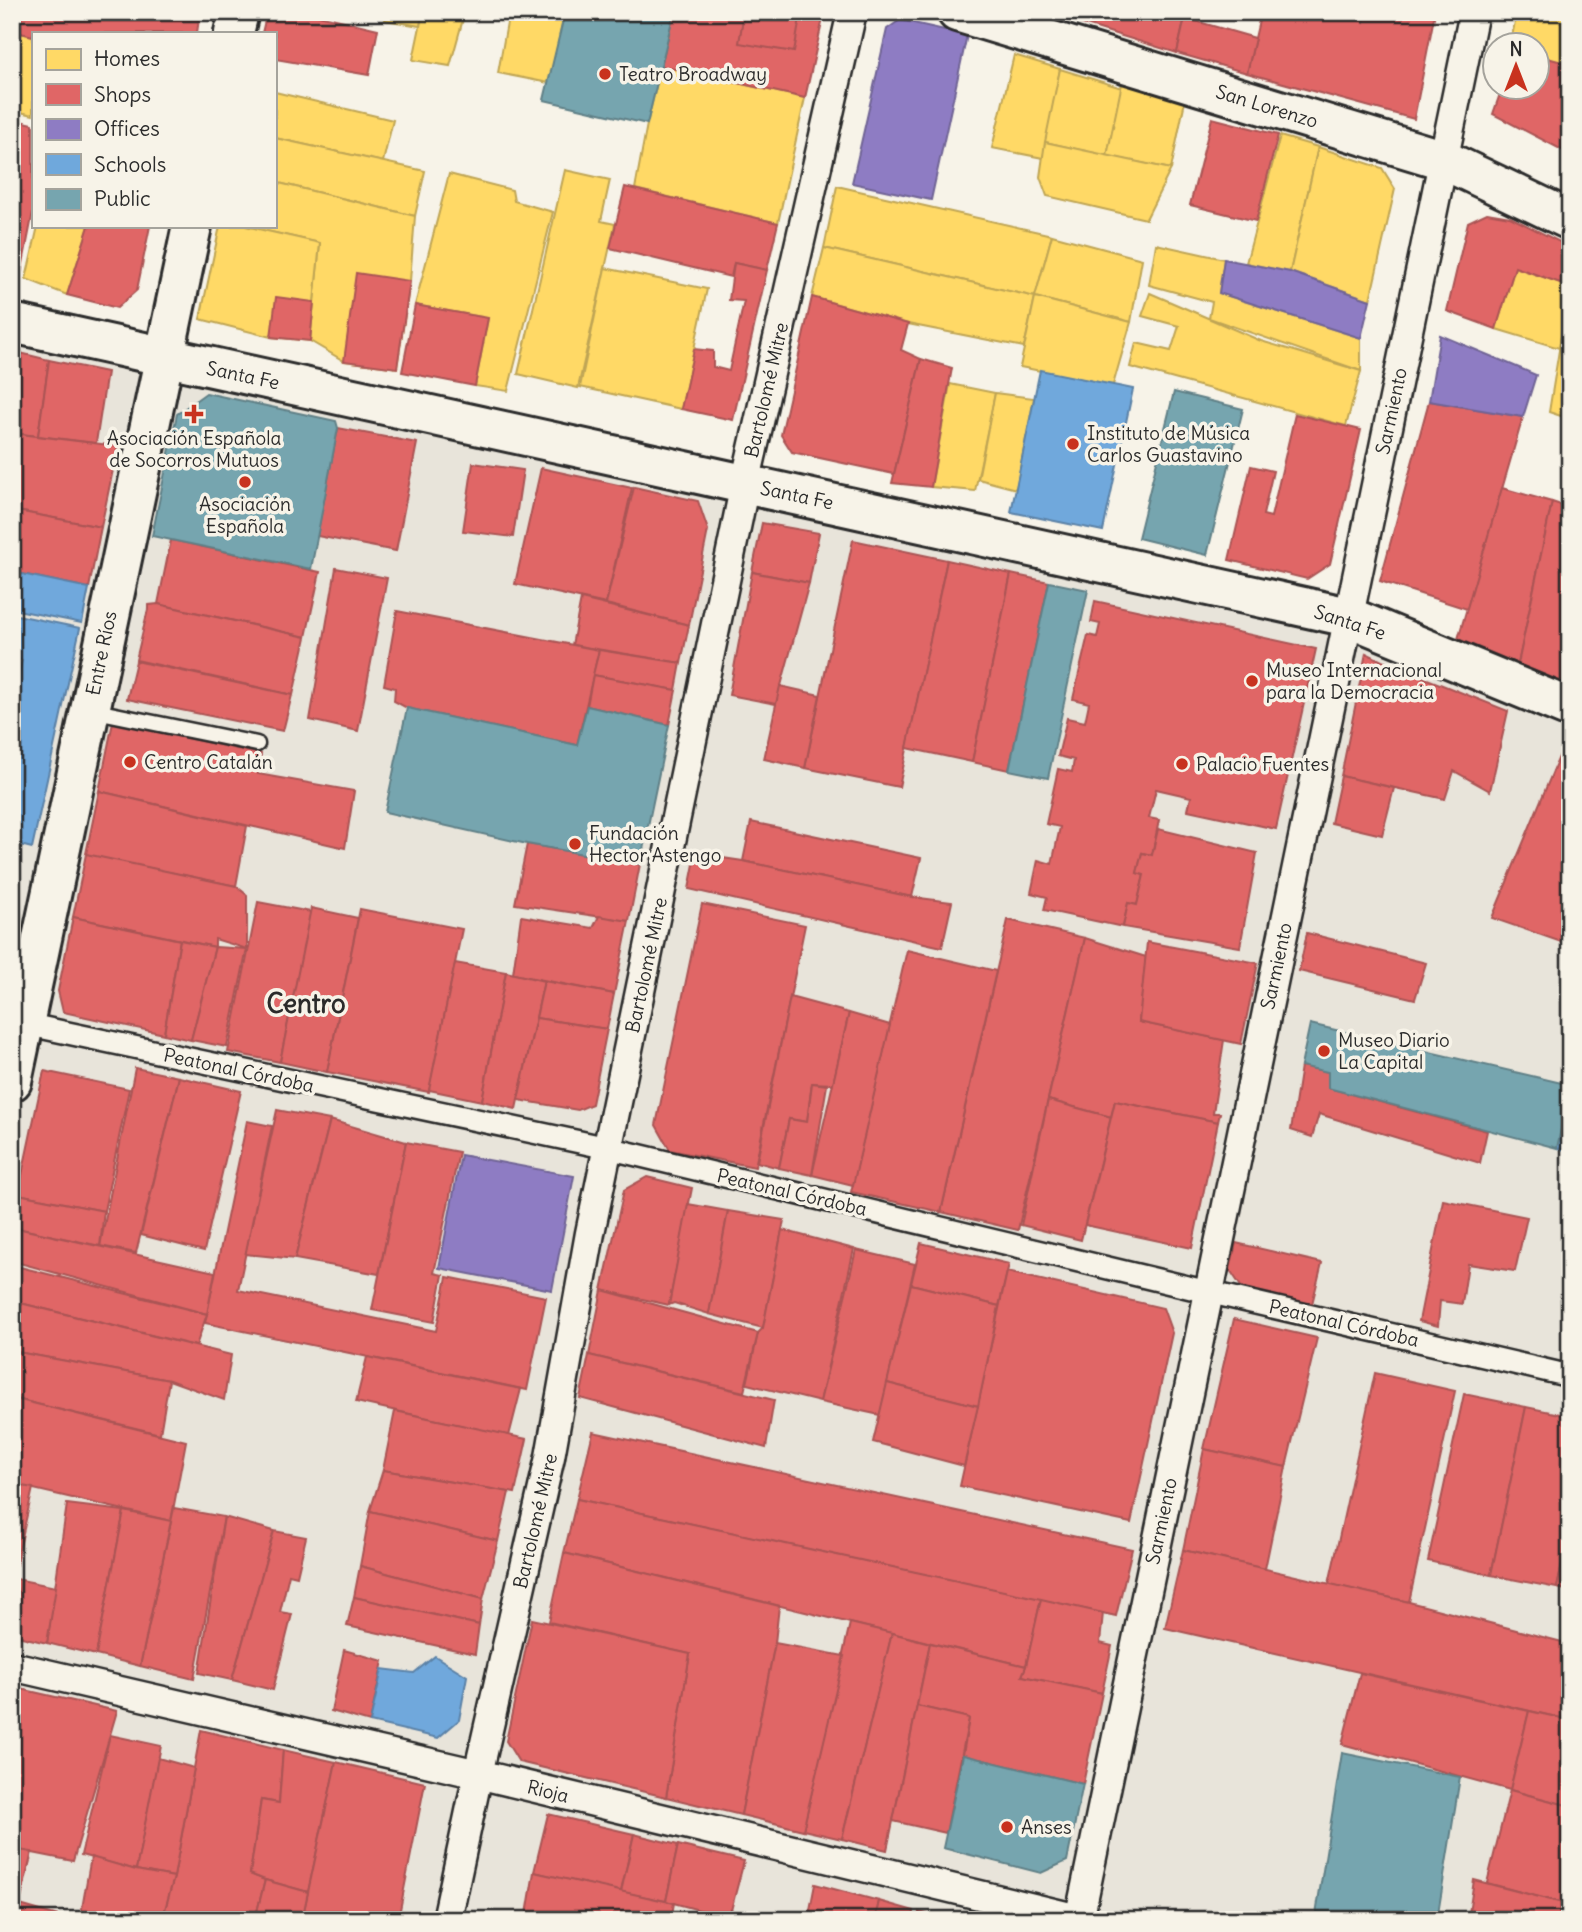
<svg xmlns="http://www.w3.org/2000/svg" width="1582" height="1932" font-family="Delius,sans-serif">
<rect width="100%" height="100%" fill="#f7f3e8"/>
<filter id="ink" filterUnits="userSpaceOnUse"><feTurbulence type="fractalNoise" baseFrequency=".0143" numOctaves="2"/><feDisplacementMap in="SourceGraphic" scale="14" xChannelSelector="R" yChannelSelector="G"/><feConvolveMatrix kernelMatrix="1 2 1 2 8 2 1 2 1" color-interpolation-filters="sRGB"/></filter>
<g filter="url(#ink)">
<!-- built -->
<path fill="#e8e4da" d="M12 323 1349 617 1570 708V1920H12Z"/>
<!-- homes -->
<g fill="#ffd966" stroke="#bfa554" stroke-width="2">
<path d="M387 12H423L420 26 385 20Z"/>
<path d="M423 12H465L450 66 413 60Z"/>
<path d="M509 12H565L549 83 498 73Z"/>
<path d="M1517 12H1570V48L1567 64 1536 55V46H1510Z"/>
<path d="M12 31 33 36V115L12 110Z"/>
<path d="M1014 55 1060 69 1043 158 992 148Z"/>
<path d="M661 66 805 98 778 223 635 189 647 124Z"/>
<path d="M1060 69 1122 88 1107 156 1045 142Z"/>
<path d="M1122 83 1186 96 1171 169 1107 156Z"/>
<path d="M275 92 393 120 383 162 275 138Z"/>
<path d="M1280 136 1318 147 1290 272 1246 263Z"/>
<path d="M275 138 425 171 415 216 275 182Z"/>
<path d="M1045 142 1171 169 1146 219 1047 196 1040 177Z"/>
<path d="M1318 147 1382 168 1395 189 1370 300 1290 272Z"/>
<path d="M565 170 610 180 601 221 615 224 578 388 518 374Z"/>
<path d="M449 174 512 190 514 201 553 212 508 391 475 386 488 318 415 305Z"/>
<path d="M275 182 415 216 410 281 397 368 344 361 310 341 320 243 245 226H275Z"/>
<path d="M837 186 1052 235 1035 297 824 248Z"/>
<path d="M38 226H89L67 295 26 279Z"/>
<path d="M220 226H245L320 243 310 341 271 337 200 319Z"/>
<path d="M1052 235 1142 259 1131 322 1035 297Z"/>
<path d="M1156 244 1224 259 1219 293 1361 338V371L1209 318 1212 302 1149 285Z"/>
<path d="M824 248 1035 297 1024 347 908 324 812 297Z"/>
<path d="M1515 267 1569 286 1559 348 1496 329Z"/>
<path d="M605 268 707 289 681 409 580 387Z"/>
<path d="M1570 282V419L1549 412Z"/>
<path d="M1150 293 1261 341 1361 371 1346 426 1130 367 1136 343 1171 351 1179 326 1142 316Z"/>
<path d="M1035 297 1131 322 1113 385 1020 367Z"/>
<path d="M950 384 995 393 975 491 931 487Z"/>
<path d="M995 393 1034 398 1016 489 978 479Z"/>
</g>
<!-- shops -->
<g fill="#e06666" stroke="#aa5454" stroke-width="2">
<path d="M12 12H200L197 33H33V36L12 31Z"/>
<path d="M267 12H306L378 29 369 75 275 59V33H262Z"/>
<path d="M674 12H823L822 23 805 98 661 66Z"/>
<path d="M744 12H801L794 52 739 43Z"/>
<path d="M1072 12H1186L1177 53 1070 20Z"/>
<path d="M1261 12H1345L1364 22 1366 12H1435L1414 119 1247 73Z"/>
<path d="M1185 18 1255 38 1247 73 1177 53Z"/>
<path d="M1536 55 1570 64V154L1493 114 1502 88H1536Z"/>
<path d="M1212 118 1278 135 1256 221 1190 205Z"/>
<path d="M12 119 33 124V212L19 284 12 282Z"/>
<path d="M625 187 778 223 767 270 734 263 731 277 610 248Z"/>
<path d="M1487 213 1510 217 1570 247 1569 286 1515 267 1496 329 1447 311 1468 222Z"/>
<path d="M89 226H150L137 290 117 308 67 295Z"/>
<path d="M734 263 767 270 733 420 681 409 694 349 713 351V367L729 371 744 301 729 300Z"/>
<path d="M356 273 410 281 397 368 344 361Z"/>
<path d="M276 297 314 302 310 341 271 337Z"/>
<path d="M812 297 908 324 901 350 921 359 894 474 792 452 781 435Z"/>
<path d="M415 305 488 318 475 386 402 372Z"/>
<path d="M12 351 49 360 38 436 12 433Z"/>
<path d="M921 359 952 368 931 487 892 483Z"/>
<path d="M49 360 107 372 96 443 38 436Z"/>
<path d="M1429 401 1523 417 1467 609 1380 581Z"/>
<path d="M1295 414 1361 430 1330 564 1307 579 1229 560 1251 466 1273 471 1263 515 1271 517Z"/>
<path d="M338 428 417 443 396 551 317 536Z"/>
<path d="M12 433 118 446 101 527 12 510Z"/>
<path d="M473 463 523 470 513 537 463 531Z"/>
<path d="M541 468 632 488 606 604 515 584Z"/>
<path d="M634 487 698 501 708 530 689 625 606 604Z"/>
<path d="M1502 488 1552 502 1518 664 1458 639Z"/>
<path d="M1552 502 1570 508V685L1518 664Z"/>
<path d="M12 510 101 527 89 588 12 572Z"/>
<path d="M762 523 819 533 809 583 752 572Z"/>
<path d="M171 540 320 572 306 637 158 604Z"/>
<path d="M853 540 947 560 899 787 805 768Z"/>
<path d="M947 560 1011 574 972 762 907 748Z"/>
<path d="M336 568 387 578 358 731 310 720Z"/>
<path d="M752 572 809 583 776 704 729 695Z"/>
<path d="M1011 574 1049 582 1009 770 972 762Z"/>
<path d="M581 599 689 625 681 663 572 645Z"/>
<path d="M1095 601 1316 649 1276 829 1188 810 1191 797 1156 789 1149 818 1159 820 1152 855 1142 853 1137 873 1144 875 1137 905 1128 903 1123 927 1044 910 1047 897 1031 893 1038 860 1052 864 1060 827 1046 824 1058 769 1072 772 1074 760 1058 756 1067 718 1085 722 1089 703 1073 699 1088 635 1097 637 1100 624 1091 622Z"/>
<path d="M158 604 306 637 293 695 136 660 149 605Z"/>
<path d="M397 611 599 650 577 745 407 708 394 701 395 688 384 685Z"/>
<path d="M599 650 681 663 676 690 593 675Z"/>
<path d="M1366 653 1382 661 1508 711 1490 791 1454 771 1445 799 1341 776Z"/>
<path d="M136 661 292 695 283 731 127 699Z"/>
<path d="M593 675 676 690 669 725 587 706Z"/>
<path d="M780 686 820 695 805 768 764 759Z"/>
<path d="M113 722 261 754 258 774 354 791 345 848 99 791Z"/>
<path d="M1568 735 1570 736V945L1492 918Z"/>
<path d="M1341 776 1394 788 1382 835 1331 823Z"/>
<path d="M99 791 247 826 236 886 91 856 86 854Z"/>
<path d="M751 822 921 858 912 897 743 861Z"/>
<path d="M1158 829 1257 853 1240 947 1123 927 1128 903 1137 905 1144 875 1137 873 1142 853 1152 855Z"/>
<path d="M527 844 640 864 629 921 515 904Z"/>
<path d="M86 854 236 886 247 895V949L215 939V947L73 917Z"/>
<path d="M696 854 743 861 912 897 952 902 942 947 689 889Z"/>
<path d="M258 902 311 912 280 1062 228 1052Z"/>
<path d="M702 904 805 925 755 1167 670 1150 656 1125Z"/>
<path d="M311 908 358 918 327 1072 280 1062Z"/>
<path d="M360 909 462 929 429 1092 327 1072Z"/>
<path d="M521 916 593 928 599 916 629 921 614 994 513 974Z"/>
<path d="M73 917 180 940 164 1034 63 1012 58 991Z"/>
<path d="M1008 920 1085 938 1018 1230 941 1212Z"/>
<path d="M1307 933 1426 963 1415 999 1299 971Z"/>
<path d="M1085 938 1146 957 1139 1022 1224 1040 1213 1113H1220L1218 1122 1115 1101 1111 1117 1048 1100Z"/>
<path d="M180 940 215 947 191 1040 164 1034Z"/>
<path d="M1147 942 1258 963 1241 1044 1139 1022Z"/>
<path d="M215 947 247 949 227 1047 191 1040Z"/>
<path d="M907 950 996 971 941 1212 851 1192Z"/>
<path d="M455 963 506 972 482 1101 429 1090Z"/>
<path d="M506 972 544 981 516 1109 482 1101Z"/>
<path d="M544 981 614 994 607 1029 536 1018Z"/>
<path d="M790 997 849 1013 833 1084 812 1083 807 1122 789 1119 779 1168 757 1162Z"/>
<path d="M849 1013 890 1025 853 1185 812 1175Z"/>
<path d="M536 1018 607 1029 592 1104 578 1110 518 1100Z"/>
<path d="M1301 1066 1328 1072V1088L1487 1131 1480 1163 1319 1114 1312 1137 1291 1130Z"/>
<path d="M135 1068 179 1077 136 1253 100 1246Z"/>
<path d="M44 1071 129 1089 104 1211 18 1194Z"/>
<path d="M179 1077 241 1091 204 1251 141 1235Z"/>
<path d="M812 1083 827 1085 812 1175 779 1168 789 1119 807 1122Z"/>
<path d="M1048 1100 1111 1117 1081 1240 1021 1225Z"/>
<path d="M1115 1101 1218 1122 1192 1248 1085 1225Z"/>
<path d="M277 1110 330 1120 295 1259 245 1254Z"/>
<path d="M330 1120 406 1142 379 1274 295 1259Z"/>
<path d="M247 1121 272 1126 238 1290 436 1331 447 1277 546 1297 527 1390 205 1323Z"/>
<path d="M406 1142 459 1152 434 1273 443 1275 434 1322 372 1310Z"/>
<path d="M647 1177 692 1188 669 1305 602 1290 624 1190Z"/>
<path d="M18 1194 104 1211 100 1246 12 1227V1208Z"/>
<path d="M1443 1200 1527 1217 1515 1271 1468 1264 1462 1304 1440 1301 1438 1326 1419 1321Z"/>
<path d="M688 1204 728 1211 709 1314 674 1303 669 1305Z"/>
<path d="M728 1211 784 1220 763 1328 709 1314Z"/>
<path d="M12 1227 215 1272 207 1314 12 1261Z"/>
<path d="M782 1230 854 1249 820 1402 747 1384 758 1333 763 1328Z"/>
<path d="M921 1243 1009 1264 999 1306 911 1284Z"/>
<path d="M1236 1243 1322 1263 1311 1308 1244 1291 1230 1270Z"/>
<path d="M856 1250 915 1264 880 1415 820 1402Z"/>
<path d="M12 1265 207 1314 196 1346 12 1301Z"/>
<path d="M1007 1272 1163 1308 1172 1333 1131 1523 960 1486Z"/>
<path d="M911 1284 999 1306 978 1406 887 1383Z"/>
<path d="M602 1290 758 1333 744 1392 589 1355Z"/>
<path d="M12 1301 231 1355 224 1400 169 1380 12 1351Z"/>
<path d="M1234 1319 1317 1338 1286 1467 1204 1449Z"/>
<path d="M12 1351 169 1380 160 1434 12 1398Z"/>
<path d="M589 1355 774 1400 766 1448 580 1398Z"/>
<path d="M367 1357 521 1389 509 1436 356 1402Z"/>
<path d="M1375 1373 1455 1391 1409 1602 1329 1584Z"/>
<path d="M887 1383 978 1406 964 1466 873 1442Z"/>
<path d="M1464 1394 1526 1407 1491 1575 1428 1561Z"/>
<path d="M12 1398 186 1441 171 1521 12 1484Z"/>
<path d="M1526 1407 1570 1416V1527L1557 1588 1491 1575Z"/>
<path d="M395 1411 527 1439 515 1493 383 1470Z"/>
<path d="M593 1432 1132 1549 1116 1616 577 1499Z"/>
<path d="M1204 1449 1286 1467 1265 1569 1183 1550Z"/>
<path d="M383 1470 509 1492 498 1541 370 1511Z"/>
<path d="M12 1484 33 1488 13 1578H12Z"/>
<path d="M577 1499 1041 1599 1026 1666 564 1553Z"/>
<path d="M67 1504 124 1511 96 1655 47 1643Z"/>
<path d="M174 1508 224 1517 194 1679 140 1666Z"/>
<path d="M124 1511 171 1521 140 1666 96 1655Z"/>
<path d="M370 1511 498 1541 483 1599 360 1566Z"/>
<path d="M224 1517 274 1531 232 1680 199 1673Z"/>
<path d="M1570 1527V1591L1557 1588Z"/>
<path d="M274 1531 306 1537 297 1576 289 1574 280 1612 292 1614 273 1690 232 1680Z"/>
<path d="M1183 1550 1409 1602 1570 1644V1720L1165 1628Z"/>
<path d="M564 1553 779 1606 775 1643 741 1815 666 1797 690 1654 549 1622Z"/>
<path d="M360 1566 483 1599 479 1625 354 1597Z"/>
<path d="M12 1578 21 1580 13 1635H12Z"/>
<path d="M21 1580 56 1587 47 1643 13 1635Z"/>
<path d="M354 1597 479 1625 475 1654 347 1626Z"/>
<path d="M1041 1599 1103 1613 1100 1643 1112 1646 1102 1693 1022 1676 1026 1666Z"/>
<path d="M532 1619 690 1654 666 1797 519 1762 506 1741Z"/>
<path d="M850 1623 892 1633 842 1839 803 1830Z"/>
<path d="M892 1633 930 1643 887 1850 842 1839Z"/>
<path d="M775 1643 844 1656 803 1830 741 1815Z"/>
<path d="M930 1643 1026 1666 1022 1676 1102 1693 1083 1784 963 1755 969 1718 917 1706Z"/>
<path d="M344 1650 383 1661 370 1722 331 1711Z"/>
<path d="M1360 1673 1529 1711 1510 1790 1342 1744Z"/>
<path d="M12 1687 117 1711 73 1861 12 1849Z"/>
<path d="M917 1706 969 1718 946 1833 893 1821Z"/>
<path d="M1529 1711 1570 1720V1806L1510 1790Z"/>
<path d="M201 1730 283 1750 279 1803 261 1800 250 1874 265 1880 255 1920H162L174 1877Z"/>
<path d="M110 1735 161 1746 136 1870 81 1855Z"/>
<path d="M283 1750 336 1762 308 1892 265 1880 250 1874 261 1800 279 1803Z"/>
<path d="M158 1758 194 1768 174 1877 136 1870Z"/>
<path d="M336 1762 425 1783 398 1920H302Z"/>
<path d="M1510 1790 1570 1806V1905L1487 1883Z"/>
<path d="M548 1814 634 1834 621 1892 534 1872Z"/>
<path d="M634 1834 678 1845 666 1901 621 1892Z"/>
<path d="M678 1845 744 1861 729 1918 666 1901Z"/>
<path d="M12 1849 32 1852 16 1920H12Z"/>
<path d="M91 1857 136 1870 174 1877 162 1920H80Z"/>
<path d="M534 1872 674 1903 671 1920H526Z"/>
<path d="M265 1880 308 1892 302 1920H255Z"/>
<path d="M1474 1880 1570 1905V1920H1468Z"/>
<path d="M815 1884 879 1901 875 1920H808Z"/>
<path d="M879 1901 914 1911 913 1920H875Z"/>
<path d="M20 1905 72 1920H16Z"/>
<path d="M919 1912 948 1919V1920H918Z"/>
</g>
<!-- offices -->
<g fill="#8e7cc3" stroke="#706495" stroke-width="2">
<path d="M900 20 967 35 931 200 852 183 887 29Z"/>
<path d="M1224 259 1290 272 1370 300 1361 338 1219 293Z"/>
<path d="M1440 335 1536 375 1523 417 1429 401Z"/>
<path d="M461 1155 574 1176 552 1290 439 1268Z"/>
</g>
<!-- schools -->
<g fill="#6fa8dc" stroke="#5b82a7" stroke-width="2">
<path d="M1040 370 1133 389 1103 531 1011 512Z"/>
<path d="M12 572 89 588 82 623 12 609Z"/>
<path d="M12 614 80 628 32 848 12 843V706L22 660 12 658Z"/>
<path d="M1563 1118 1570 1120V1151L1557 1148Z"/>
<path d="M435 1656 467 1676 459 1720 438 1738 370 1722 382 1669 414 1673Z"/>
</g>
<!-- public -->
<g fill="#76a5af" stroke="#608087" stroke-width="2">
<path d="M565 12H674L647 124 544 100Z"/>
<path d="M1174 392 1243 409 1207 555 1138 538Z"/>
<path d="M206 393 336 421 338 428 311 569 152 536 177 414Z"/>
<path d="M1049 582 1088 590 1048 778 1009 770Z"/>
<path d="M587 706 669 725 640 864 527 844 385 812 407 708 577 745Z"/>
<path d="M1310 1024 1570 1085 1557 1148 1328 1088V1072L1301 1066Z"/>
<path d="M1342 1753 1460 1777 1437 1920H1315Z"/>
<path d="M963 1755 1083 1784 1067 1861 1041 1873 943 1848Z"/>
</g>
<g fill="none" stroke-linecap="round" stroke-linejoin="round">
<!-- service casing -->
<g stroke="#2b2b2b" stroke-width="19">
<path id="service" d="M91 710 257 744"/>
</g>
<!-- pedestrian casing -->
<g stroke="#2b2b2b" stroke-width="26">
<path id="pedestrian" d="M16 1022 608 1148 1208 1292 1570 1376"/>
</g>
<!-- minor casing -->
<g stroke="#2b2b2b" stroke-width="33">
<g id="minor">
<path d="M12 1666 478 1774 1083 1920"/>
<path d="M447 1920 478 1774 550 1457 590 1233 745 484 852 12"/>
<path d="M1079 1920 1474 12"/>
</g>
</g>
<!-- secondary casing -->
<g stroke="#2b2b2b" stroke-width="44">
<g id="secondary">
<path d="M957 12 1444 160 1570 220"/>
<path d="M234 33 239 12"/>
<path d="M12 323 1349 617 1570 708"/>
<path d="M12 1081 192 226"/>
</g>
</g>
<!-- service -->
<use href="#service" stroke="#f7f3e8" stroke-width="14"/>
<!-- pedestrian -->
<use href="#pedestrian" stroke="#f7f3e8" stroke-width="21"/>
<!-- minor -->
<use href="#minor" stroke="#f7f3e8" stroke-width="28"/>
<!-- secondary -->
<use href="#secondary" stroke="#f7f3e8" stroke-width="38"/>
</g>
</g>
<!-- markers -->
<g fill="#c8321e" stroke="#f7f3e8" stroke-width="2.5">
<circle cx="605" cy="74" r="7"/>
<path d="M190.5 403.5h7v7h7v7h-7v7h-7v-7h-7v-7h7z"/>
<circle cx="1073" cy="444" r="7"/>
<circle cx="245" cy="482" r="7"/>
<circle cx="1252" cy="681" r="7"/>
<circle cx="130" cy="762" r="7"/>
<circle cx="1182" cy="764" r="7"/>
<circle cx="575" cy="844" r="7"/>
<circle cx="1324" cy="1051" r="7"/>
<circle cx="1007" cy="1827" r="7"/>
</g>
<g text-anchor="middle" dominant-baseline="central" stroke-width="7" stroke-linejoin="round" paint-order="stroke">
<!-- poi labels -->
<g font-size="19" fill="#2b2b2b" stroke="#f7f3e8" text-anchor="start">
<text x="619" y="74">Teatro Broadway</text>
<text x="1087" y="433">Instituto de Música<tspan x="1087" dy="22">Carlos Guastavino</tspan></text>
<text x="194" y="438" text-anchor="middle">Asociación Española<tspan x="194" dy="22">de Socorros Mutuos</tspan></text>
<text x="245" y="504" text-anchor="middle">Asociación<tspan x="245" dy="22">Española</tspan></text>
<text x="1266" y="670">Museo Internacional<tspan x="1266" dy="22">para la Democracia</tspan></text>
<text x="144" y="762">Centro Catalán</text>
<text x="1196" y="764">Palacio Fuentes</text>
<text x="589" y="833">Fundación<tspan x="589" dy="22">Hector Astengo</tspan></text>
<text x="1338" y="1040">Museo Diario<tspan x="1338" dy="22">La Capital</tspan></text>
<text x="1021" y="1827">Anses</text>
</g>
<!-- street labels -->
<g font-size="19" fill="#2b2b2b" stroke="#f7f3e8">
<text transform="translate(1267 106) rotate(17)">San Lorenzo</text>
<text transform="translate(243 375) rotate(12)">Santa Fe</text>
<text transform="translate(766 390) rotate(-77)">Bartolomé Mitre</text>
<text transform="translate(1391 411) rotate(-78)">Sarmiento</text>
<text transform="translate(797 495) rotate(12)">Santa Fe</text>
<text transform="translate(1350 622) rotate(18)">Santa Fe</text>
<text transform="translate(101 653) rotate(-78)">Entre Ríos</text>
<text transform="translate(646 965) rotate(-78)">Bartolomé Mitre</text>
<text transform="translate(1276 966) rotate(-78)">Sarmiento</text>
<text transform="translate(239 1070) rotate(12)">Peatonal Córdoba</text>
<text transform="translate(792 1192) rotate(13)">Peatonal Córdoba</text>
<text transform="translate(1344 1323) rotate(13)">Peatonal Córdoba</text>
<text transform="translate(535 1521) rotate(-77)">Bartolomé Mitre</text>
<text transform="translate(1161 1521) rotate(-78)">Sarmiento</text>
<text transform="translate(548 1791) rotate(14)">Rioja</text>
</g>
<!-- district labels -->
<g font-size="26" font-weight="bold" fill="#2b2b2b" stroke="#f7f3e8">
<text x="306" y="1003">Centro</text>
</g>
</g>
<!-- margin -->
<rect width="1582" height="1932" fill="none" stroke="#f7f3e8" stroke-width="42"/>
<rect x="21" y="21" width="1540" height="1890" fill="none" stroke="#2b2b2b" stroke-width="2.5" filter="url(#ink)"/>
<!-- legend -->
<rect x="32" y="32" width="245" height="196" fill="#f7f3e8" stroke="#a5a39c" stroke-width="2"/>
<rect x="46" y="49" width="35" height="21" fill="#ffd966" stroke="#a5a39c" stroke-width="2"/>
<text x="94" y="66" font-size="21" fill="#2b2b2b">Homes</text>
<rect x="46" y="84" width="35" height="21" fill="#e06666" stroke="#a5a39c" stroke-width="2"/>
<text x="94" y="102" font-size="21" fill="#2b2b2b">Shops</text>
<rect x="46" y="119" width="35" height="21" fill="#8e7cc3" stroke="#a5a39c" stroke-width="2"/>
<text x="94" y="136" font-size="21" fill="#2b2b2b">Offices</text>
<rect x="46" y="154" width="35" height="21" fill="#6fa8dc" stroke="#a5a39c" stroke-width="2"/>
<text x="94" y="172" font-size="21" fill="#2b2b2b">Schools</text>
<rect x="46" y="189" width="35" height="21" fill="#76a5af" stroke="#a5a39c" stroke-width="2"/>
<text x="94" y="206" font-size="21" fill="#2b2b2b">Public</text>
<!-- north arrow -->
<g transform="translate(1516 66)"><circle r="33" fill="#f7f3e8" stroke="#a5a39c" stroke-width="2"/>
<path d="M0-5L12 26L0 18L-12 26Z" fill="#c8321e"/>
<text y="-10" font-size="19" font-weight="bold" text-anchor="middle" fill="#2b2b2b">N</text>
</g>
</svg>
